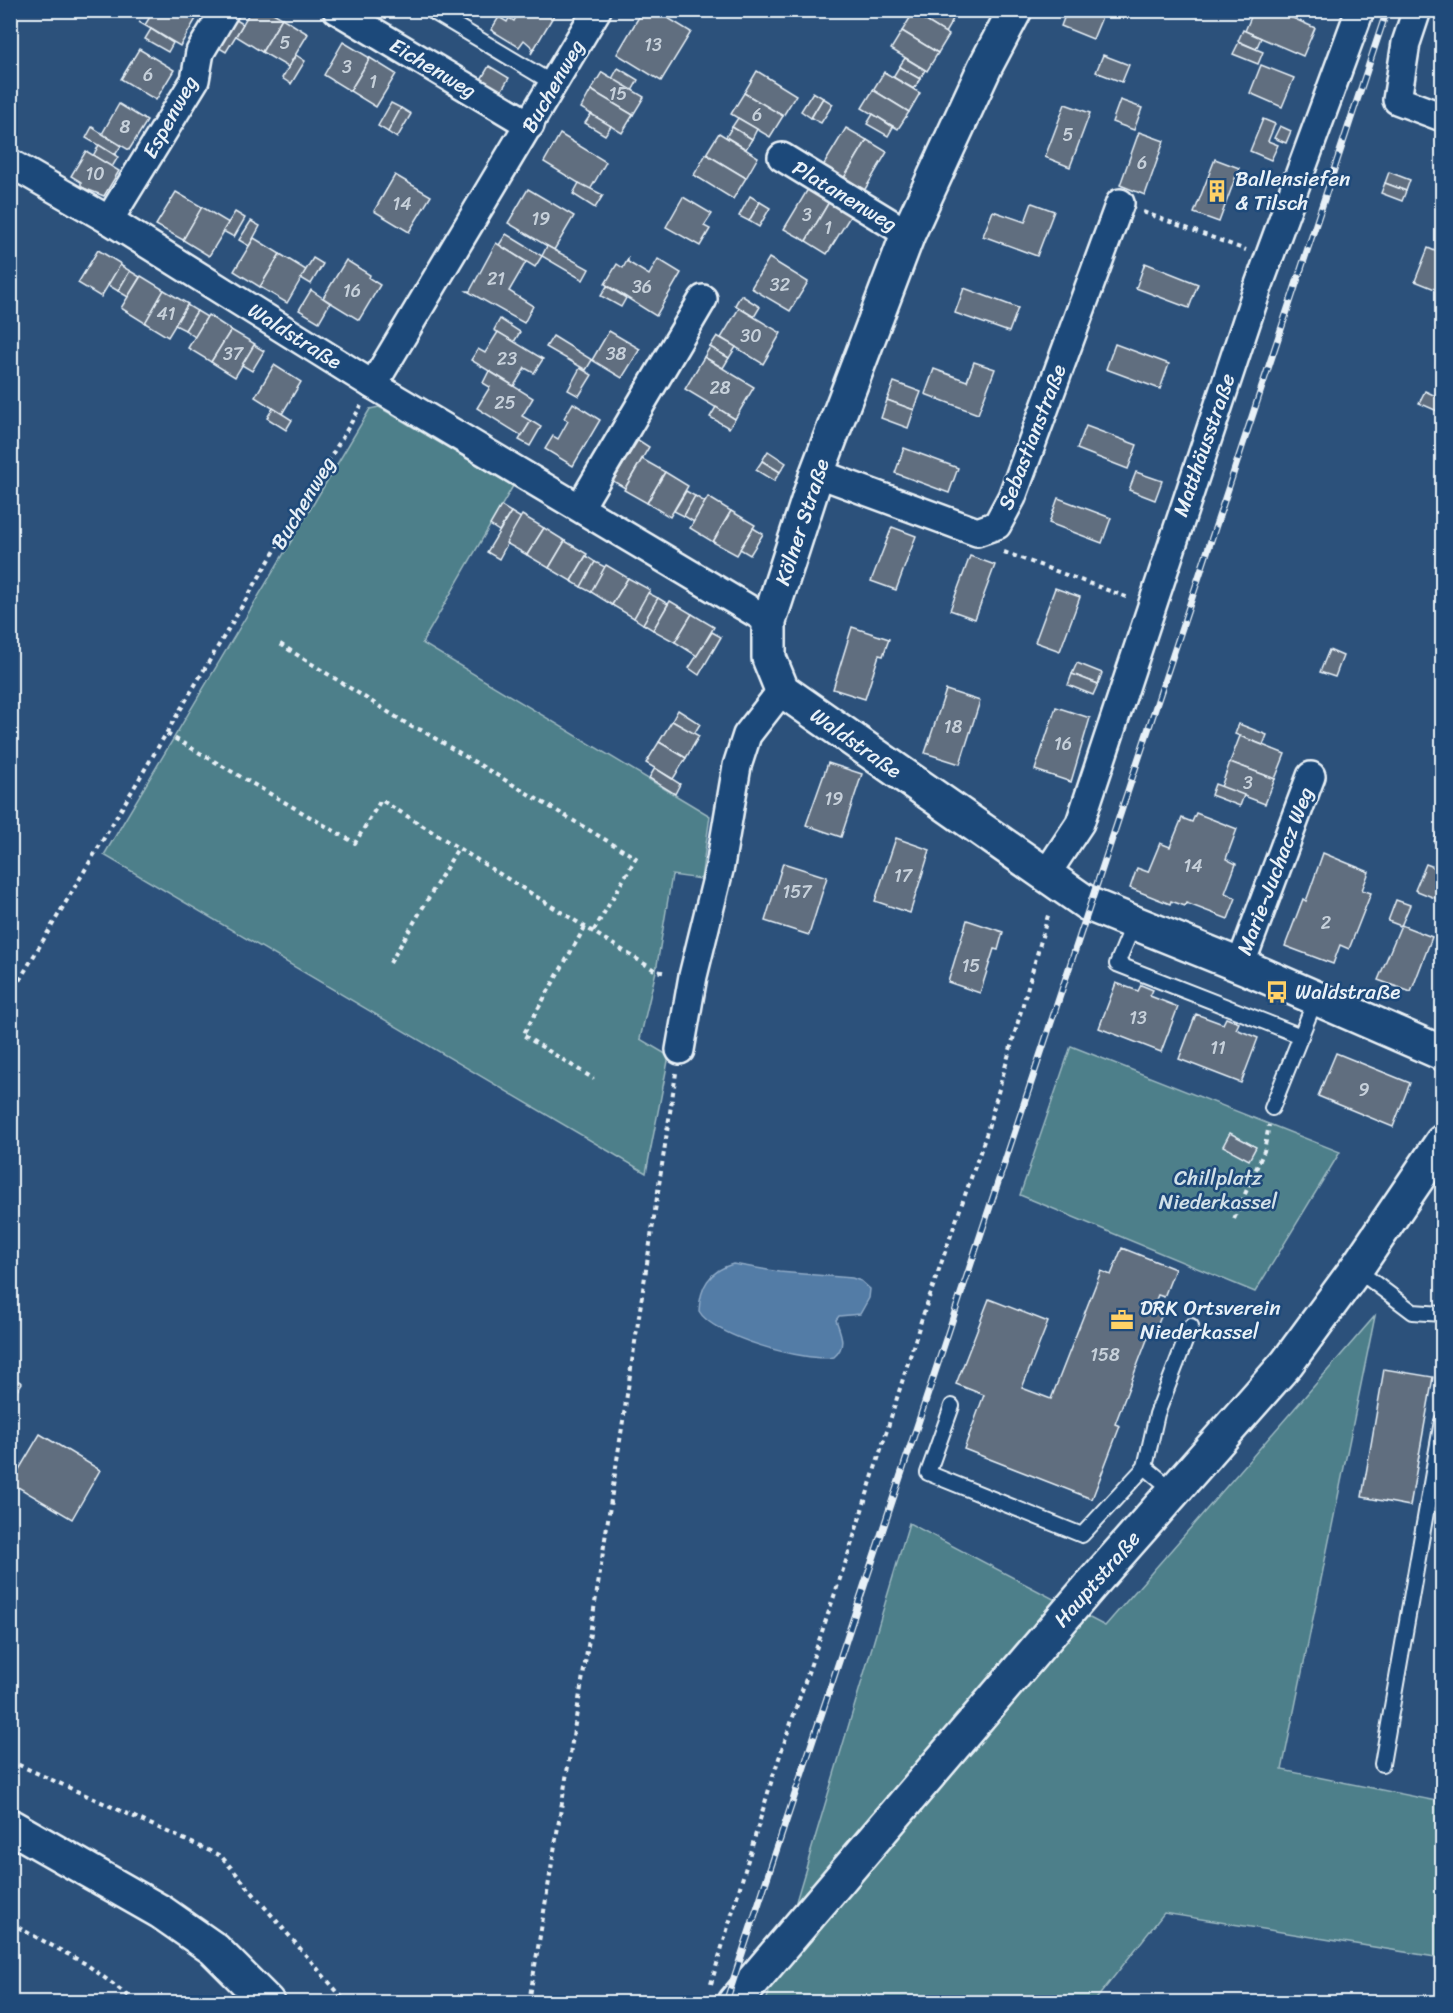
<svg xmlns="http://www.w3.org/2000/svg" width="1453" height="2013" font-family="Sriracha,sans-serif">
<rect width="100%" height="100%" fill="#2c517b"/>
<filter id="ink" filterUnits="userSpaceOnUse"><feTurbulence type="fractalNoise" baseFrequency=".0167" numOctaves="2"/><feDisplacementMap in="SourceGraphic" scale="12" xChannelSelector="R" yChannelSelector="G"/><feConvolveMatrix kernelMatrix="1 2 1 2 8 2 1 2 1" color-interpolation-filters="sRGB"/></filter>
<g filter="url(#ink)">
<!-- green -->
<g fill="#4e7f8a" stroke="#9bb8c1" stroke-width="1.5">
<path d="M379 407 513 486 422 643 710 816 701 879 672 875 656 971 640 1039 669 1056 646 1173 104 855 370 409Z"/>
<path d="M1071 1046 1340 1152 1255 1292 1020 1195Z"/>
<path d="M1375 1316 1282 1770 1442 1802V1958L1164 1913 1094 2002H766L909 1523 1105 1626Z"/>
</g>
<!-- water -->
<path fill="#527ba6" stroke="#8eaac7" stroke-width="1.5" d="M733 1264 779 1272 852 1278 861 1281 870 1289 869 1298 860 1314 839 1316 836 1320C841 1334 847 1346 834 1357 806 1363 712 1336 699 1311 700 1287 709 1271 733 1264Z"/>
<!-- building -->
<g fill="#606e7f" stroke="#e8f1f8" stroke-width="1.5">
<path d="M154 10H186L197 17 180 46 139 22 145 25Z"/>
<path d="M251 10H268L282 18 262 52 236 36Z"/>
<path d="M520 10H557L531 54 533 48 524 40 519 47 491 30 499 17 507 22 509 18 514 21Z"/>
<path d="M643 10H655L691 32 661 81 617 54Z"/>
<path d="M950 10 956 14 945 33 910 11Z"/>
<path d="M1067 10H1105L1093 39 1061 26Z"/>
<path d="M1254 10H1275L1315 28 1303 56 1245 31Z"/>
<path d="M913 13 949 35 938 53 902 31Z"/>
<path d="M233 18 243 24 226 52 216 46Z"/>
<path d="M282 18 308 34 288 67 262 52Z"/>
<path d="M151 29 173 43 168 52 145 39Z"/>
<path d="M1243 30 1261 38 1256 49 1238 41Z"/>
<path d="M902 31 938 53 927 71 891 49Z"/>
<path d="M343 42 370 58 350 91 324 75Z"/>
<path d="M1239 42 1263 52 1258 64 1233 54Z"/>
<path d="M139 49 174 70 156 100 121 79Z"/>
<path d="M296 55 305 61 291 84 282 78Z"/>
<path d="M1103 55 1129 65 1122 82 1096 72Z"/>
<path d="M370 58 396 74 376 107 350 91Z"/>
<path d="M905 58 925 70 920 79 899 67Z"/>
<path d="M1261 65 1294 78 1282 107 1250 93Z"/>
<path d="M489 66 509 78 497 98 477 86Z"/>
<path d="M899 67 920 79 914 89 893 77Z"/>
<path d="M618 68 638 80 632 91 612 79Z"/>
<path d="M757 71 796 95 783 116 744 93Z"/>
<path d="M602 72 644 97 633 115 591 90Z"/>
<path d="M884 72 920 93 909 112 873 90Z"/>
<path d="M591 90 633 115 622 133 581 108Z"/>
<path d="M873 90 909 112 898 129 862 108Z"/>
<path d="M813 92 823 98 811 118 801 111Z"/>
<path d="M744 93 783 116 770 137 731 114Z"/>
<path d="M823 98 833 104 821 123 811 118Z"/>
<path d="M1120 100 1142 108 1134 130 1112 122Z"/>
<path d="M391 103 401 108 388 132 378 126Z"/>
<path d="M119 104 147 121 129 150 102 134Z"/>
<path d="M1065 104 1090 113 1070 167 1045 157Z"/>
<path d="M401 108 411 114 397 138 388 132Z"/>
<path d="M591 114 611 126 605 135 585 123Z"/>
<path d="M873 114 893 127 888 136 867 124Z"/>
<path d="M738 118 757 129 752 139 732 127Z"/>
<path d="M1263 119 1275 124 1268 141 1278 145 1271 160 1250 151Z"/>
<path d="M1280 126 1291 131 1286 143 1274 138Z"/>
<path d="M92 127 121 146 115 155 86 138Z"/>
<path d="M732 127 752 139 746 149 726 137Z"/>
<path d="M846 128 867 140 844 178 823 166Z"/>
<path d="M1139 132 1164 141 1145 195 1120 185Z"/>
<path d="M719 133 758 157 746 178 706 154Z"/>
<path d="M560 134 606 162 590 190 544 162Z"/>
<path d="M867 140 887 152 864 191 844 178Z"/>
<path d="M99 145 118 157 112 167 93 156Z"/>
<path d="M86 151 119 171 104 196 81 187V182L71 176Z"/>
<path d="M706 154 746 178 733 199 694 175Z"/>
<path d="M1215 159 1239 168 1219 222 1194 213Z"/>
<path d="M1389 172 1410 180 1406 191 1385 183Z"/>
<path d="M395 175 431 196 409 232 374 211Z"/>
<path d="M579 183 603 195 595 208 573 194Z"/>
<path d="M1385 183 1406 191 1402 201 1381 193Z"/>
<path d="M528 189 574 216 554 250 508 223Z"/>
<path d="M808 189 829 202 806 241 784 229Z"/>
<path d="M176 192 202 207 183 240 156 225Z"/>
<path d="M750 196 760 202 749 221 739 216Z"/>
<path d="M683 197 712 214 704 226 710 229 700 246 666 227Z"/>
<path d="M760 202 770 208 759 227 749 221Z"/>
<path d="M829 202 851 215 827 254 806 241Z"/>
<path d="M1032 203 1054 211 1037 256 983 236 993 211 1025 222Z"/>
<path d="M202 207 229 223 209 256 183 240Z"/>
<path d="M235 212 245 218 234 237 223 231Z"/>
<path d="M251 221 260 226 249 246 239 240Z"/>
<path d="M506 234 542 256 535 267 499 245Z"/>
<path d="M254 238 280 254 260 287 234 271Z"/>
<path d="M496 243 526 262 509 291 533 306 524 323 467 291H470Z"/>
<path d="M547 246 589 269 583 280 542 256Z"/>
<path d="M1428 248 1442 254V292L1415 281Z"/>
<path d="M98 250 121 264 101 297 78 283Z"/>
<path d="M280 254 306 270 287 303 260 287Z"/>
<path d="M313 258 323 264 311 284 301 278Z"/>
<path d="M769 258 808 282 790 311 751 288Z"/>
<path d="M628 259V262L649 275 658 259 681 273 656 316 605 284 617 264 623 268Z"/>
<path d="M346 260 370 275 369 278 380 285 359 320 323 298Z"/>
<path d="M1145 263 1198 284 1189 308 1136 288Z"/>
<path d="M120 265 130 271 118 291 108 285Z"/>
<path d="M130 271 140 277 128 297 118 291Z"/>
<path d="M141 276 164 290 145 323 121 308Z"/>
<path d="M607 286 626 298 621 307 601 296Z"/>
<path d="M964 288 1018 308 1009 332 955 313Z"/>
<path d="M164 290 188 304 168 337 145 323Z"/>
<path d="M311 290 330 303 319 322 299 310Z"/>
<path d="M741 295 760 307 754 317 735 305Z"/>
<path d="M187 305 197 311 185 330 175 325Z"/>
<path d="M739 308 781 333 763 364 721 338Z"/>
<path d="M197 311 207 317 195 337 185 330Z"/>
<path d="M208 315 231 330 211 362 188 348Z"/>
<path d="M500 319 520 332 514 342 494 330Z"/>
<path d="M231 330 255 344 235 377 211 362Z"/>
<path d="M609 331 640 349 622 378 592 360Z"/>
<path d="M498 332 543 359 534 373 525 368 514 386 471 360 478 349 485 353Z"/>
<path d="M553 336 592 360 586 370 546 347Z"/>
<path d="M717 336 736 347 729 358 710 347Z"/>
<path d="M1115 344 1169 364 1160 389 1106 369Z"/>
<path d="M254 345 264 351 252 371 242 365Z"/>
<path d="M710 347 729 358 723 368 704 357Z"/>
<path d="M704 357 754 387 735 419 685 389Z"/>
<path d="M974 362 995 369 978 414 925 394 934 369 967 381Z"/>
<path d="M274 365 301 382 282 414 255 397Z"/>
<path d="M580 368 592 375 579 396 568 390Z"/>
<path d="M489 371 533 398 522 416 531 421 522 436 477 408 490 387 483 383Z"/>
<path d="M894 382 921 392 914 410 887 400Z"/>
<path d="M1425 391 1442 399V413L1419 403Z"/>
<path d="M887 400 914 410 908 428 881 418Z"/>
<path d="M573 403 600 420 573 466 545 449 553 436 558 439 568 421 564 418Z"/>
<path d="M716 407 735 419 729 428 710 417Z"/>
<path d="M273 408 292 420 286 430 267 418Z"/>
<path d="M531 421 541 427 530 446 519 440Z"/>
<path d="M1086 426 1137 445 1128 469 1077 449Z"/>
<path d="M638 440 649 447 625 488 613 481Z"/>
<path d="M904 448 958 468 949 493 895 473Z"/>
<path d="M768 451 786 463 780 472 762 461Z"/>
<path d="M642 459 665 472 647 503 624 490Z"/>
<path d="M762 461 780 472 774 481 756 470Z"/>
<path d="M665 472 688 486 670 517 647 503Z"/>
<path d="M1136 472 1162 481 1155 500 1129 490Z"/>
<path d="M686 491 695 496 684 516 674 511Z"/>
<path d="M695 496 705 502 694 522 684 516Z"/>
<path d="M708 497 731 511 713 542 690 528Z"/>
<path d="M1058 498 1111 518 1102 543 1049 523Z"/>
<path d="M501 506 511 512 499 531 490 525Z"/>
<path d="M731 511 755 525 737 555 713 542Z"/>
<path d="M511 512 521 518 499 559 487 552Z"/>
<path d="M522 515 544 528 527 555 506 543Z"/>
<path d="M892 527 916 536 896 590 871 581Z"/>
<path d="M544 528 565 541 549 568 527 555Z"/>
<path d="M753 528 763 534 750 555 740 549Z"/>
<path d="M565 541 587 554 571 581 549 568Z"/>
<path d="M586 556 595 562 581 587 571 581Z"/>
<path d="M970 556 995 565 975 619 950 610Z"/>
<path d="M595 562 605 567 591 592 581 587Z"/>
<path d="M606 565 628 578 612 605 591 592Z"/>
<path d="M628 578 650 590 634 618 612 605Z"/>
<path d="M1055 588 1080 597 1060 651 1035 642Z"/>
<path d="M648 593 658 598 643 624 634 618Z"/>
<path d="M658 598 668 604 653 630 643 624Z"/>
<path d="M670 601 692 614 675 642 653 630Z"/>
<path d="M692 614 714 627 697 656 675 642Z"/>
<path d="M852 627 889 639 883 656 879 655 865 699 833 689Z"/>
<path d="M712 632 721 637 699 675 689 668Z"/>
<path d="M1329 650 1343 656 1335 677 1320 672Z"/>
<path d="M1077 663 1102 673 1098 684 1072 674Z"/>
<path d="M1072 674 1098 684 1093 695 1068 685Z"/>
<path d="M946 690 980 701 960 764 925 753Z"/>
<path d="M1056 707 1090 718 1071 782 1035 770Z"/>
<path d="M678 710 700 724 694 734 672 721Z"/>
<path d="M672 721 699 736 686 758 659 742Z"/>
<path d="M1239 724 1267 735 1263 745 1235 734Z"/>
<path d="M1240 736 1285 754 1275 779 1230 762Z"/>
<path d="M659 742 686 758 673 779 646 763Z"/>
<path d="M1230 762 1275 779 1265 804 1221 787Z"/>
<path d="M828 763 862 774 841 837 806 825Z"/>
<path d="M655 768 680 784 675 794 649 778Z"/>
<path d="M1215 784 1244 795 1240 806 1211 795Z"/>
<path d="M1196 813 1237 829 1226 859 1236 864 1225 893 1236 898 1228 919 1186 903 1185 906 1171 901 1170 904 1130 888 1137 868 1148 872 1160 843 1170 847 1182 818 1192 822Z"/>
<path d="M1442 820V846L1434 842Z"/>
<path d="M896 838 930 850 910 913 875 901Z"/>
<path d="M1323 853 1369 872 1362 890 1371 893 1349 949 1340 945 1333 964 1285 946 1303 899 1306 901 1309 893Z"/>
<path d="M783 863 827 877 809 935 765 921Z"/>
<path d="M1426 864 1442 870V901L1415 890Z"/>
<path d="M1396 900 1410 905 1401 926 1388 921Z"/>
<path d="M967 920 1003 932 998 950 994 949 980 993 948 982Z"/>
<path d="M1401 925 1432 937 1411 992 1378 980Z"/>
<path d="M1116 983 1138 991 1141 985 1153 990 1150 996 1178 1007 1161 1052 1099 1028Z"/>
<path d="M1196 1014 1223 1024 1226 1018 1239 1023 1236 1029 1258 1038 1241 1083 1179 1059Z"/>
<path d="M1336 1053 1410 1083 1393 1127 1318 1096Z"/>
<path d="M1230 1133 1256 1147 1249 1160 1223 1146Z"/>
<path d="M1122 1248 1175 1269 1164 1297 1158 1295 1153 1307 1163 1312 1157 1326 1153 1324 1115 1424 1120 1426 1092 1499 964 1449 984 1395 956 1384 989 1299 1048 1322 1022 1388 1051 1399 1101 1271 1111 1275Z"/>
<path d="M1384 1369 1433 1377 1410 1506 1362 1497Z"/>
<path d="M10 1376 22 1383 10 1402Z"/>
<path d="M40 1434 100 1470 72 1519 11 1483Z"/>
</g>
<g fill="none" stroke-linecap="round" stroke-linejoin="round">
<!-- service casing -->
<g stroke="#e8f1f8" stroke-width="18">
<g id="service">
<path d="M430 10 554 84"/>
<path d="M1134 923 1117 964 1301 1036"/>
<path d="M1272 1108 1316 998"/>
<path d="M1356 1269 1413 1312 1442 1314"/>
<path d="M952 1406 928 1473 1082 1535 1145 1467"/>
<path d="M1174 1491 1145 1467 1157 1414 1191 1326"/>
<path d="M1382 1764 1442 1421"/>
</g>
</g>
<!-- minor casing -->
<g stroke="#e8f1f8" stroke-width="32">
<g id="minor">
<path d="M337 10 530 125"/>
<path d="M1417 10 1406 43 1397 100 1442 117"/>
<path d="M782 157 908 234"/>
<path d="M10 163 109 220 373 385 769 621"/>
<path d="M109 220 195 80 200 52 225 10"/>
<path d="M373 385 597 10"/>
<path d="M817 473 977 532 997 525 1012 497 1120 203"/>
<path d="M580 507 703 299"/>
<path d="M1045 876 1080 823 1257 290 1360 10"/>
<path d="M1240 966 1311 776"/>
<path d="M680 1050 693 976 720 866 737 766 747 735 782 690"/>
</g>
</g>
<!-- tertiary casing -->
<g stroke="#e8f1f8" stroke-width="38">
<g id="tertiary">
<path d="M1015 10 985 67 908 234 817 473 769 621V658L782 690 1088 904 1249 969 1442 1053"/>
<path d="M735 2002 1091 1585 1287 1363 1356 1269 1442 1142"/>
</g>
</g>
<!-- secondary casing -->
<g stroke="#e8f1f8" stroke-width="38">
<path id="secondary" d="M10 1826 161 1912 214 1949 267 2002"/>
</g>
<!-- path -->
<g stroke="#e8f1f8" stroke-width="4" stroke-dasharray="4.5 4.5" stroke-linecap="butt">
<path d="M1143 212 1246 250"/>
<path d="M1004 552 1129 598"/>
<path d="M280 644 412 727 421 730 636 858 593 932"/>
<path d="M167 734 355 843 381 800 656 971 667 973"/>
<path d="M585 927 523 1035 594 1079"/>
<path d="M390 963 458 848"/>
<path d="M10 996 361 406"/>
<path d="M1234 1219 1264 1151 1269 1125"/>
<path d="M10 1761 221 1856 346 2002"/>
<path d="M10 1923 86 1964 137 2002"/>
<path d="M711 1984 773 1776 849 1552 921 1321 986 1135 1049 912"/>
<path d="M128 2002 132 1997"/>
<path d="M529 2002 598 1585 676 1073"/>
</g>
<!-- service -->
<use href="#service" stroke="#1f4a7a" stroke-width="14"/>
<!-- minor -->
<use href="#minor" stroke="#1f4a7a" stroke-width="27"/>
<!-- tertiary -->
<use href="#tertiary" stroke="#1f4a7a" stroke-width="33"/>
<!-- secondary -->
<use href="#secondary" stroke="#1f4a7a" stroke-width="33"/>
<!-- rail casing -->
<g stroke="#e8f1f8" stroke-width="7">
<path id="rail" d="M726 2002 1387 10"/>
</g>
<!-- rail -->
<use href="#rail" stroke="#1f4a7a" stroke-width="4.5" stroke-dasharray="14" stroke-linecap="butt"/>
</g>
</g>
<!-- icons -->
<defs>
<g id="building-bare" transform="scale(1.8)"><path d="M-4-6H4V6H1V3H-1V6H-4ZM-2.5-4.3h1.7v1.8h-1.7ZM.8-4.3h1.7v1.8H.8ZM-2.5-1h1.7V.8h-1.7ZM.8-1h1.7V.8H.8Z" fill="#ffd166" stroke="#1f4a7a" stroke-width="2.5" paint-order="stroke"/></g>
<g id="bus-bare" transform="scale(1.8)"><path d="M-5-6H5V4H4V6H2V4H-2V6H-4V4H-5ZM-3.5-4V0h7V-4ZM-3.5 1.2v1.5H-2V1.2ZM2 1.2v1.5H3.5V1.2Z" fill="#ffd166" stroke="#1f4a7a" stroke-width="2.5" paint-order="stroke"/></g>
<g id="office-bare" transform="scale(1.8)"><path d="M-6-3h4V-5.5h4V-3h4V5H-6ZM-1-4.5V-3h2v-1.5ZM-6 0V1H6V0Z" fill="#ffd166" stroke="#1f4a7a" stroke-width="2.5" paint-order="stroke"/></g>
</defs>
<g fill-rule="evenodd">
<use href="#building-bare" x="1217" y="191"/>
<use href="#bus-bare" x="1277" y="992"/>
<use href="#office-bare" x="1122" y="1320"/>
</g>
<g text-anchor="middle" dominant-baseline="central" stroke-width="5" stroke-linejoin="round" paint-order="stroke">
<!-- number labels -->
<g font-size="18" fill="#c6d0da">
<text x="285" y="43">5</text>
<text x="653" y="45">13</text>
<text x="347" y="67">3</text>
<text x="148" y="75">6</text>
<text x="373" y="82">1</text>
<text x="618" y="94">15</text>
<text x="757" y="115">6</text>
<text x="125" y="127">8</text>
<text x="1068" y="135">5</text>
<text x="1142" y="163">6</text>
<text x="95" y="174">10</text>
<text x="402" y="204">14</text>
<text x="807" y="215">3</text>
<text x="541" y="219">19</text>
<text x="828" y="228">1</text>
<text x="496" y="279">21</text>
<text x="780" y="285">32</text>
<text x="642" y="287">36</text>
<text x="352" y="291">16</text>
<text x="166" y="314">41</text>
<text x="751" y="336">30</text>
<text x="233" y="354">37</text>
<text x="616" y="354">38</text>
<text x="507" y="359">23</text>
<text x="720" y="388">28</text>
<text x="505" y="403">25</text>
<text x="953" y="727">18</text>
<text x="1063" y="744">16</text>
<text x="1248" y="783">3</text>
<text x="834" y="799">19</text>
<text x="1193" y="866">14</text>
<text x="903" y="876">17</text>
<text x="797" y="892">157</text>
<text x="1326" y="923">2</text>
<text x="971" y="966">15</text>
<text x="1138" y="1018">13</text>
<text x="1218" y="1048">11</text>
<text x="1364" y="1090">9</text>
<text x="1105" y="1355">158</text>
</g>
<!-- street labels -->
<g font-size="21" fill="#e8f1f8" stroke="#1f4a7a">
<text transform="translate(433 68) rotate(31)">Eichenweg</text>
<text transform="translate(553 86) rotate(-60)">Buchenweg</text>
<text transform="translate(170 117) rotate(-61)">Espenweg</text>
<text transform="translate(845 196) rotate(31)">Platanenweg</text>
<text transform="translate(295 336) rotate(32)">Waldstraße</text>
<text transform="translate(1032 437) rotate(-69)">Sebastianstraße</text>
<text transform="translate(1204 445) rotate(-71)">Matthäusstraße</text>
<text transform="translate(303 503) rotate(-59)">Buchenweg</text>
<text transform="translate(802 522) rotate(-72)">Kölner Straße</text>
<text transform="translate(856 743) rotate(35)">Waldstraße</text>
<text transform="translate(1275 871) rotate(-69)">Marie-Juchacz Weg</text>
<text transform="translate(1097 1579) rotate(-49)">Hauptstraße</text>
</g>
<!-- poi labels -->
<g font-size="21" fill="#e8f1f8" stroke="#1f4a7a" text-anchor="start">
<text x="1235" y="179">Ballensiefen<tspan x="1235" dy="24">&amp; Tilsch</tspan></text>
<text x="1295" y="992">Waldstraße</text>
<text x="1140" y="1308">DRK Ortsverein<tspan x="1140" dy="24">Niederkassel</tspan></text>
</g>
<!-- park labels -->
<g font-size="21" fill="#d1e0e8" stroke="#1f4a7a">
<text x="1218" y="1178">Chillplatz<tspan x="1218" dy="24">Niederkassel</tspan></text>
</g>
</g>
<!-- margin -->
<rect width="1453" height="2013" fill="none" stroke="#1f4a7a" stroke-width="36"/>
<rect x="18" y="18" width="1417" height="1977" fill="none" stroke="#e8f1f8" stroke-width="2" filter="url(#ink)"/>
</svg>
